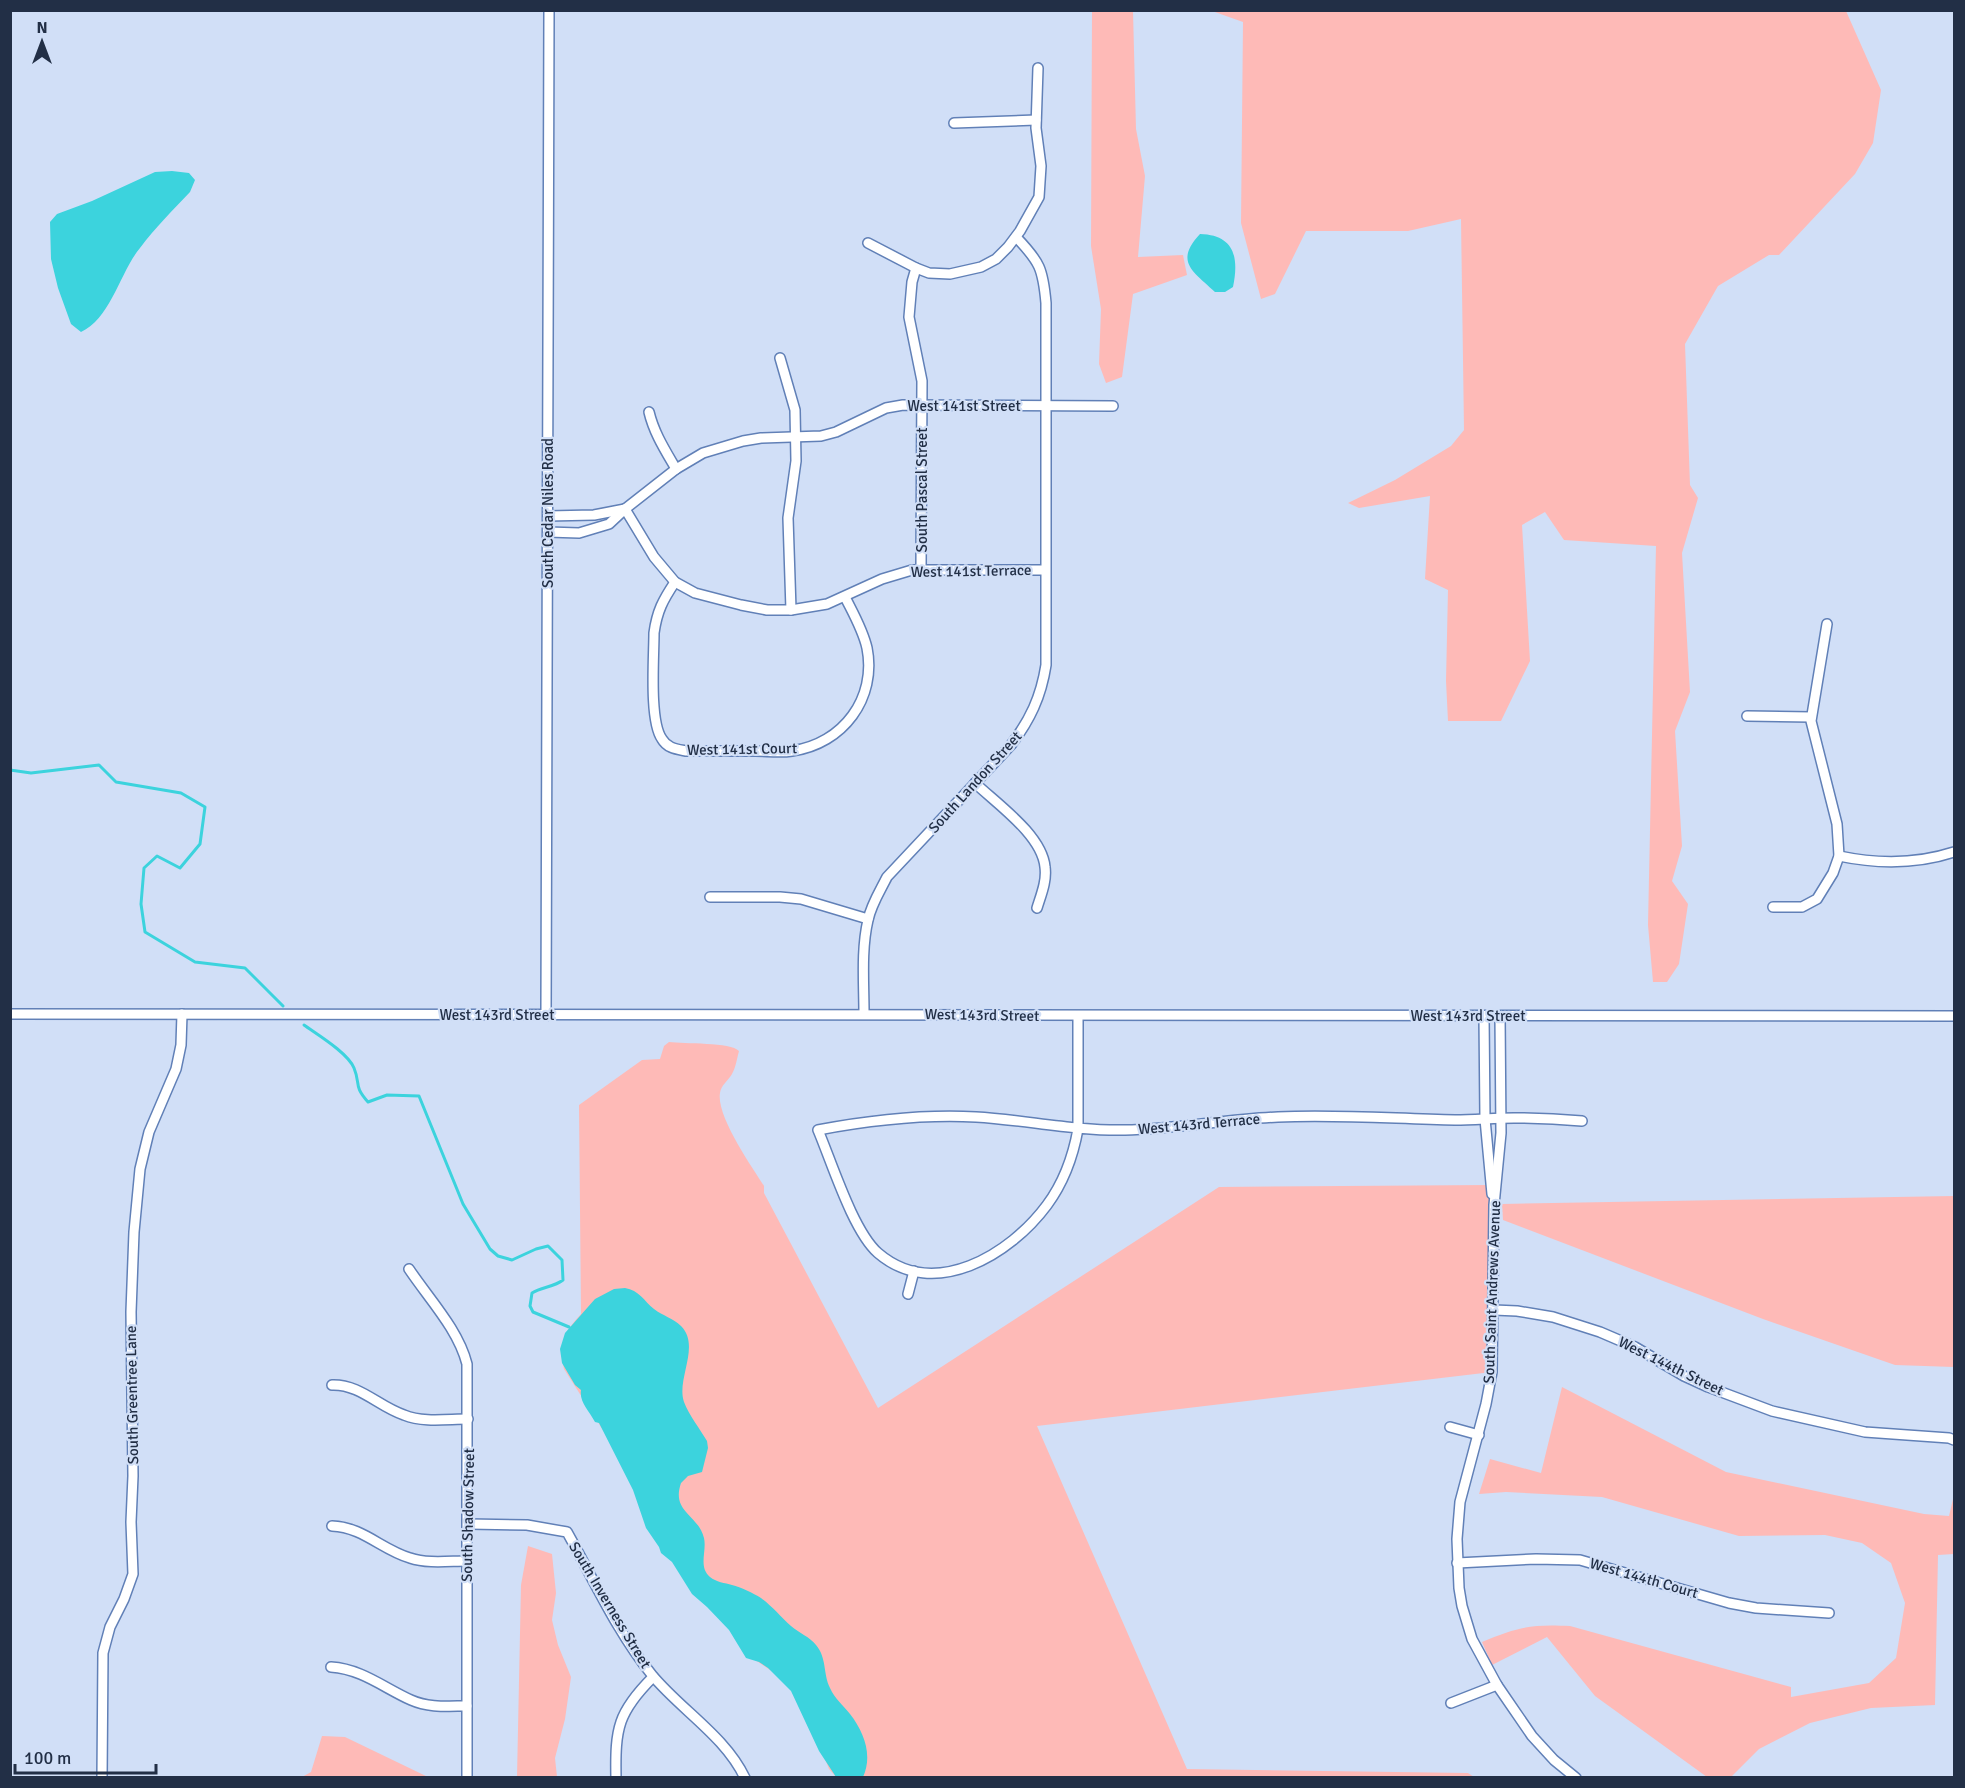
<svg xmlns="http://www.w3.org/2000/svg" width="1965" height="1788" font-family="Signika,sans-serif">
<rect width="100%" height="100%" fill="#d1dff7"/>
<!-- green -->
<g fill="#febab7">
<path d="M1092 11H1133L1136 129 1145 176 1138 257 1183 255 1187 275 1133 294 1122 377 1106 383 1099 364 1101 309 1091 246Z"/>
<path d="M1212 11H1846L1881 90 1873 143 1855 174 1779 255H1769L1718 286 1685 344 1690 485 1698 498 1682 553 1690 692 1675 731 1682 846 1672 881 1688 904 1679 964 1667 982H1653L1648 925 1656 546 1564 540 1545 512 1522 525 1530 661 1501 721H1448L1446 681 1448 590 1425 579 1430 496 1359 508 1348 503 1395 480 1451 446 1464 430 1461 219 1408 231H1306L1275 294 1261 299 1241 223 1243 22Z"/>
<path d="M669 1042C684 1044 731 1042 739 1051 737 1058 736 1067 732 1074 728 1081 721 1085 720 1093 716 1116 752 1167 764 1186V1193L878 1408 1219 1187 1490 1185 1492 1372 1037 1426 1187 1769 1468 1773 1474 1777H836L829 1769 798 1689 745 1653 564 1369C558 1343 564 1333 581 1314L579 1105 642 1060 660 1059 664 1046Z"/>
<path d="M1954 1196V1367L1895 1365 1763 1319 1503 1220 1502 1204Z"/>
<path d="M1562 1387 1726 1472 1924 1514 1949 1516 1954 1495V1554L1938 1555 1935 1705 1871 1708 1810 1723 1759 1749 1731 1777H1707L1595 1696 1547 1637 1492 1665 1482 1642C1518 1627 1531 1624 1570 1626L1791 1687V1697L1869 1683 1896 1658 1905 1603 1891 1563 1862 1543 1825 1535 1739 1536 1602 1497 1506 1492 1479 1494 1490 1459 1541 1473Z"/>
<path d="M528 1546 552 1554 556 1593 552 1620 558 1645 571 1677 565 1719 555 1758 557 1777H517L521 1585Z"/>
<path d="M322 1736 345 1737 428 1777H302L311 1772Z"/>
</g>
<!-- water -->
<g fill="#3cd3dd">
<path d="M172 171 189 173 195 180 190 192C173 210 155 228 140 248 120 272 111 318 81 332L71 324 58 288 51 259 50 222 57 214 92 201 155 172Z"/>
<path d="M1200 234C1235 235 1239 258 1233 287L1225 292H1215C1193 271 1174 262 1200 234Z"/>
<path d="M625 1288C639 1290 644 1301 654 1309 663 1316 673 1318 681 1326 701 1346 676 1379 684 1402 689 1415 700 1429 707 1441L708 1448 702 1472 688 1476 681 1483C671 1512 698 1514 704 1538 707 1551 698 1567 710 1577 716 1582 725 1583 732 1585 741 1587 753 1593 761 1598 772 1606 781 1617 791 1626 799 1633 810 1637 816 1645 827 1658 823 1674 830 1688 835 1699 843 1705 850 1714 864 1732 873 1755 863 1777H836L819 1751 791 1691 768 1668 759 1662 746 1658 729 1630 707 1607 692 1594 672 1562 661 1553 659 1547 646 1528 633 1490 599 1423 595 1422C589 1411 579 1402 581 1390L575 1385 562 1363 560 1349 565 1333 595 1299 614 1289Z"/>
</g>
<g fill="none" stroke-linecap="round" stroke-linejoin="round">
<!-- stream -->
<g stroke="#3cd3dd" stroke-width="3">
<path d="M10 770 31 773 99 765 116 782 181 793 205 807 200 844 180 868 157 856 144 868 141 904 145 932 195 962 245 968 283 1006"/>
<path d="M304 1025C318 1035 348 1053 354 1068 361 1085 353 1085 368 1102L387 1095 419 1096 463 1204 490 1249 498 1256 512 1260 536 1249 548 1246 562 1260 563 1280C554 1287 542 1287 532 1293L530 1306 533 1312 569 1327"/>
</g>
<!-- minor casing -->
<g stroke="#6180b7" stroke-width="12">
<g id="minor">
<path d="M954 123 1036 120"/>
<path d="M868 243 916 268 929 273 950 274 981 267 996 259 1008 247 1020 231 1039 197 1041 166 1036 128 1038 68"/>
<path d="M916 268 912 282 909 317 922 381 921 570"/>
<path d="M780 358 795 410 796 461 788 518 791 610"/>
<path d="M649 412C654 433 665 450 676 469"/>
<path d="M625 509 654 557 675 582 695 593 741 605 767 610H791L827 604 882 579 912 570H1045"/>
<path d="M548 516 594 515 625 509"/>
<path d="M548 532 579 533 609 524 625 509 676 469 703 453 743 441 761 438 821 436 836 432 886 408 903 405 1113 406"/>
<path d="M675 582C663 600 657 611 654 633 654 657 649 721 662 739 667 748 676 749 686 751 709 751 732 751 755 751 767 751 780 753 792 751 843 744 877 698 867 648 863 630 853 613 845 597"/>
<path d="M1747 716 1811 717"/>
<path d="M975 783C997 804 1042 835 1045 867 1047 881 1041 895 1037 908"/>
<path d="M1839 856C1877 864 1917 864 1954 852"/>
<path d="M710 897H780L801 899 868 919"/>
<path d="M1773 907H1802L1817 899 1833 873 1839 856 1837 824 1811 721 1827 624"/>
<path d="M10 1014 1954 1016"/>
<path d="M864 1014C864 983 861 950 868 920 871 905 880 891 887 877L1011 745C1030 720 1041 697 1046 665V303C1043 269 1040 262 1016 237"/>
<path d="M546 1016 549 10"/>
<path d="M1078 1016V1129C1073 1157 1064 1182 1047 1205 1010 1255 934 1301 878 1253 853 1231 832 1163 818 1130 871 1120 922 1114 976 1117 1026 1120 1074 1131 1125 1130 1176 1129 1227 1119 1278 1117 1337 1114 1396 1119 1455 1120 1475 1120 1494 1118 1514 1118 1537 1118 1559 1119 1582 1121"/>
<path d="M1484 1016 1485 1119 1492 1194"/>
<path d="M1500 1016 1501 1133 1494 1205 1492 1372 1486 1404 1460 1502 1457 1539 1459 1588 1462 1606 1472 1639 1497 1685 1532 1736 1554 1760 1576 1778"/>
<path d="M409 1269C429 1299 458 1329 467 1364V1778"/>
<path d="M908 1294 914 1271"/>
<path d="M1494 1310 1517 1311 1553 1317 1600 1332 1635 1347 1684 1376 1708 1387 1772 1411 1865 1432 1949 1438 1954 1440"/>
<path d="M332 1385C360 1384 379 1407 404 1415 424 1423 447 1419 468 1419"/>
<path d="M1450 1427 1479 1435"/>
<path d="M469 1524 527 1525 567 1532C594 1580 617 1632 652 1675 681 1710 725 1736 745 1778"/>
<path d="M332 1526C363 1527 382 1550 410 1558 428 1564 449 1561 467 1561"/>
<path d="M1457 1563 1536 1559 1580 1560 1729 1603 1756 1608 1829 1613"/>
<path d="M331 1667C362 1669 384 1688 411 1700 429 1708 448 1706 467 1706"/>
<path d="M1451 1703 1497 1685"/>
<path d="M102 1778 103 1653 110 1627 124 1599 133 1574 131 1522 133 1476 131 1312 134 1232 140 1169 149 1132 176 1069 181 1045 182 1014"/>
<path d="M616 1778C615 1728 618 1712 653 1677"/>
</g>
</g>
<!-- minor -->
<use href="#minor" stroke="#fff" stroke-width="9"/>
</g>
<g text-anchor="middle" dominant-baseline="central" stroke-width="4.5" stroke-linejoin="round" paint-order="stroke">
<!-- street labels -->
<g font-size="15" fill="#222f46" stroke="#d1dff7">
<text x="964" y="406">West 141st Street</text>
<text transform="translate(922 490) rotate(-90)">South Pascal Street</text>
<text transform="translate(548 513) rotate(-90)">South Cedar Niles Road</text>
<text transform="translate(971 571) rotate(-1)">West 141st Terrace</text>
<text transform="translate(742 749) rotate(-1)">West 141st Court</text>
<text transform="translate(975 782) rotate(-48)">South Landon Street</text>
<text x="497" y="1015">West 143rd Street</text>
<text transform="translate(982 1015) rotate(1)">West 143rd Street</text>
<text x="1468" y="1016">West 143rd Street</text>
<text transform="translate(1199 1124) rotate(-5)">West 143rd Terrace</text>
<text transform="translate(1492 1292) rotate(-88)">South Saint Andrews Avenue</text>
<text transform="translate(1671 1366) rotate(26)">West 144th Street</text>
<text transform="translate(132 1395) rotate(-91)">South Greentree Lane</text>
<text transform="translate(468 1515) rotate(-89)">South Shadow Street</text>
<text transform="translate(1644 1578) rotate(16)">West 144th Court</text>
<text transform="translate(610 1605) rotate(59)">South Inverness Street</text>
</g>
</g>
<!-- border -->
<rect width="1965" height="1788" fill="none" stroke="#222f46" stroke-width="24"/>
<!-- north arrow -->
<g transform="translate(42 42)" stroke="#d1dff7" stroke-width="4.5" paint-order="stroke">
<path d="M0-4.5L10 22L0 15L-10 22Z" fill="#222f46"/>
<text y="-9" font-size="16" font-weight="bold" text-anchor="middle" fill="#222f46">N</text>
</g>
<!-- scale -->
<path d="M15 1764v9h141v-9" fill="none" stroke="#222f46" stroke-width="3"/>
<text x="24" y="1764" font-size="18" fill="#222f46" stroke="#d1dff7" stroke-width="4.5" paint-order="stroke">100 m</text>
</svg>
